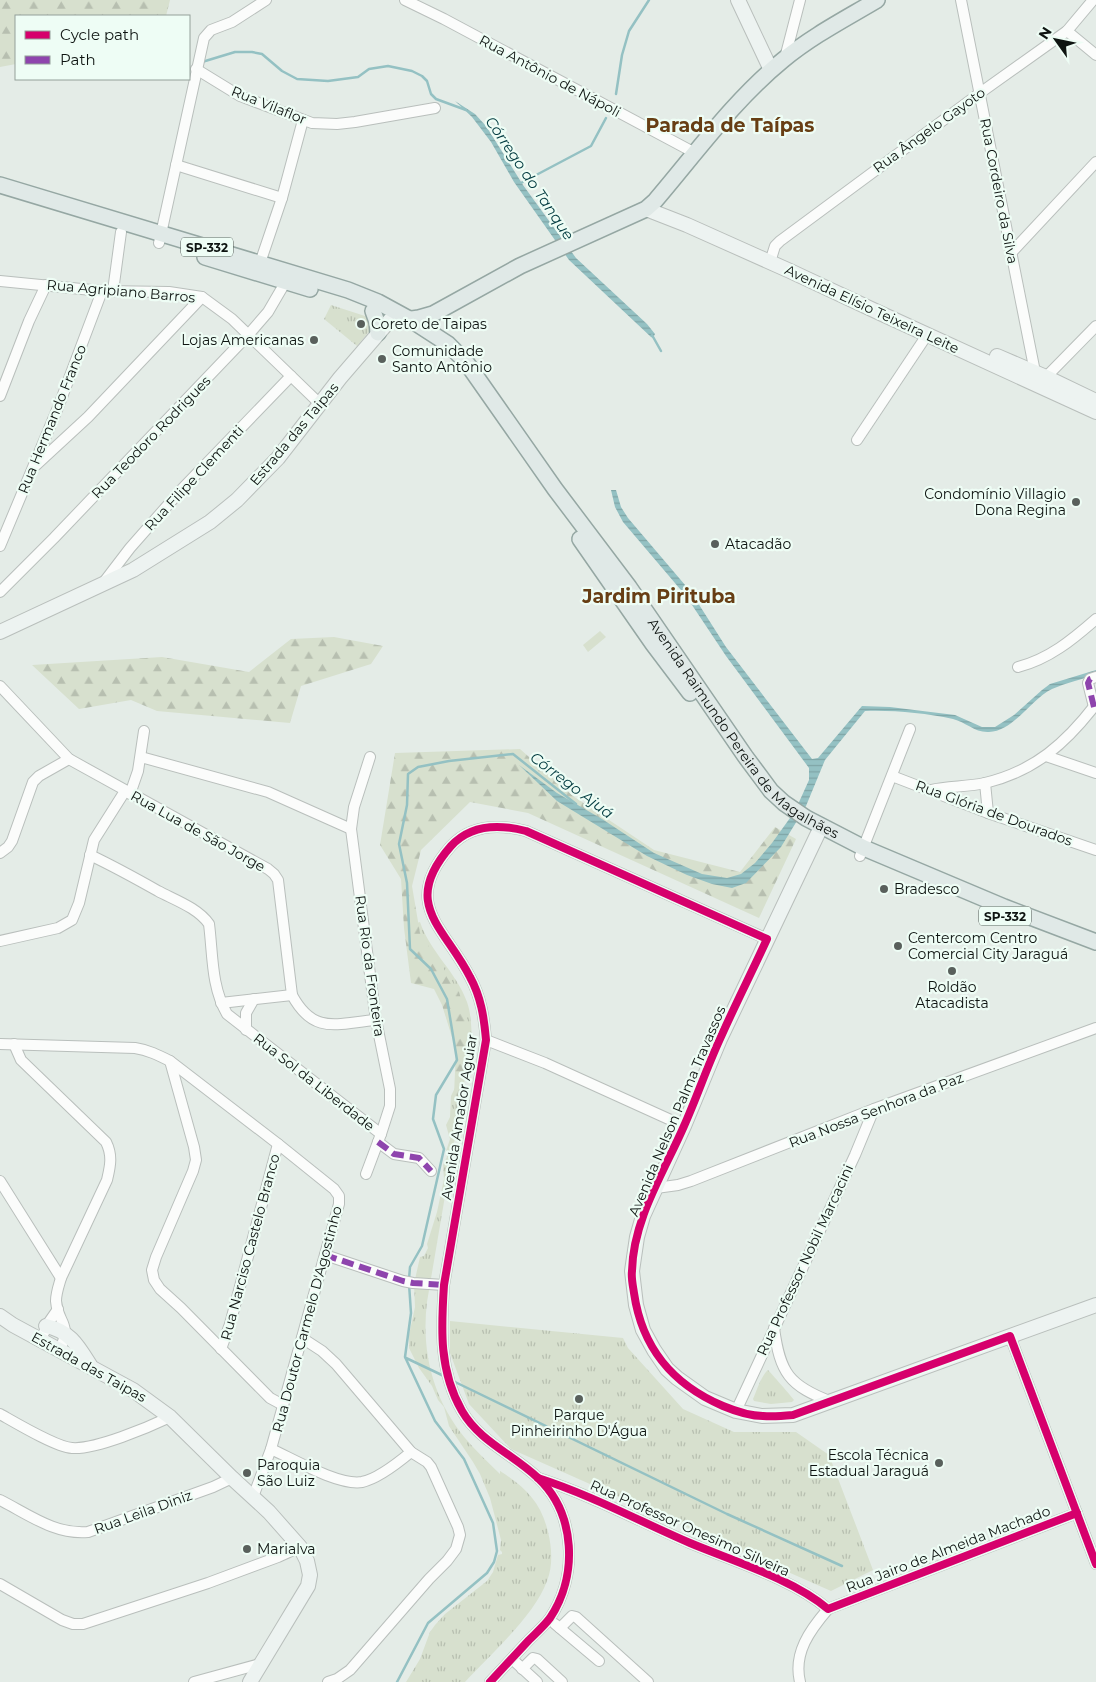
<svg xmlns="http://www.w3.org/2000/svg" width="1096" height="1682" font-family="Montserrat,sans-serif">
<defs>
<pattern id="grass-tufts" width="24" height="20" patternUnits="userSpaceOnUse" patternTransform="scale(1.25)"><rect width="24" height="20" fill="#d7e0ce"/><path d="M3 7l-1-3M5 7V3M7 7l1-3M15 17l-1-3M17 17v-4M19 17l1-3" fill="none" stroke="#b7bfb0"/></pattern>
<pattern id="forest-firs" width="22" height="20" patternUnits="userSpaceOnUse" patternTransform="scale(1.25)"><rect width="22" height="20" fill="#d7e0ce"/><path d="M5 1l3.5 6h-7zM16 11l3.5 6h-7z" fill="#b7bfb0"/></pattern>
<pattern id="water-rules" width="6" height="5" patternUnits="userSpaceOnUse" patternTransform="scale(1.25)"><rect width="6" height="5" fill="#94c1c3"/><path d="M0 2.5h6" fill="none" stroke="#7ea5a6"/></pattern>
</defs>
<rect width="100%" height="100%" fill="#e4ece7"/>
<!-- grass -->
<g fill="url(#grass-tufts)">
<path d="M331 305 365 316 374 322 373 327 357 346 324 319Z"/>
<path d="M420 922C430 952 457 973 467 1002 471 1013 471 1025 472 1037L427 1302C421 1352 433 1399 465 1438 476 1451 488 1462 500 1474V1471C525 1487 541 1502 548 1532 552 1548 553 1566 547 1581 535 1615 490 1655 465 1682H406L420 1659 430 1632 435 1625 445 1614 487 1581 493 1572 498 1555 502 1554V1552L500 1550 501 1540 490 1498 480 1474 473 1462 449 1426 444 1407 438 1400 432 1386 419 1368 409 1348V1335L415 1307 414 1284 420 1257 424 1256 428 1248 427 1244 437 1212 444 1179 443 1165 447 1157 446 1151 450 1139 446 1125 450 1117 451 1096 463 1071 417 923Z"/>
<path d="M450 1321 623 1338 628 1348 683 1409 734 1432H796L829 1455 873 1570 831 1591 511 1449 469 1404 450 1353Z"/>
<path d="M768 1370C770 1372 793 1398 794 1400L792 1402 771 1404 754 1401 753 1399C757 1390 761 1376 768 1370Z"/>
</g>
<!-- forest -->
<g fill="url(#forest-firs)">
<path d="M0 0H170L166 16H16V64L0 67Z"/>
<path d="M334 637 383 646 371 664 301 686 290 723 157 711 131 700 79 709 32 665 162 657 249 672 291 639Z"/>
<path d="M520 749 573 796 654 850 740 872 775 827 796 839 759 918 528 813 470 802 421 850 412 886 420 933 459 992 473 1038 460 1098 454 1094 456 1050 442 1005 434 989 411 983 404 928 401 879 380 845 395 753Z"/>
</g>
<!-- pitch -->
<path fill="#d7e0ce" d="M600 631 606 637 588 652 583 645Z"/>
<!-- water -->
<g fill="url(#water-rules)">
<path d="M455 101 475 114 486 126 523 185 576 258 647 324 655 334 653 338 651 337 569 260 514 182 491 142 472 117Z"/>
<path d="M611 490H616L621 507 628 518 691 592 726 647 812 759 818 758 862 706 890 707 955 715 982 727H995L1014 715 1042 690 1050 684 1096 670V675C1082 679 1066 683 1052 689 1031 699 1014 731 989 732 975 733 966 722 953 719 925 713 893 710 865 711L825 760 806 806 781 847 746 883 732 888 712 884 687 875 647 856 557 801 519 765 557 793 602 819 654 853 702 874 727 878 741 874 755 863 772 843 795 811 809 780V768L726 656 686 596 623 522 615 507Z"/>
</g>
<g fill="none" stroke-linecap="round" stroke-linejoin="round">
<!-- stream -->
<g stroke="#94c1c3" stroke-width="2.5">
<path d="M202 62 235 52H252L262 54 282 71 297 79 328 81 358 77 369 69 388 66 412 71 422 76 427 81 431 94 436 99 466 110"/>
<path d="M616 94 622 55 629 31 649 0"/>
<path d="M521 183 591 146 606 118"/>
<path d="M652 335 661 351"/>
<path d="M409 1279 410 1267 422 1246 444 1149 433 1119 436 1095 457 1060 447 999 431 969 410 949 407 883 399 844 407 805 408 774 418 767 449 761 513 754 576 804"/>
<path d="M406 1358 446 1377"/>
<path d="M453 1381 727 1514 842 1566"/>
<path d="M397 1682 428 1623 487 1573 494 1562 497 1551 493 1523 464 1459 435 1421 405 1357 411 1313 409 1284"/>
</g>
<!-- street casing -->
<g stroke="#b9bfbc" stroke-width="12">
<g id="street">
<path d="M405 0 444 19 695 153"/>
<path d="M961 0 1035 372 1034 376"/>
<path d="M1067 31 1096 55"/>
<path d="M785 58 800 0"/>
<path d="M196 69 240 96 312 123 337 124 355 122 435 108"/>
<path d="M176 165 282 198"/>
<path d="M159 243 204 38 211 30 232 22 266 0"/>
<path d="M1011 253 1096 162"/>
<path d="M770 262 775 246 780 241 980 93 1067 31 1093 0"/>
<path d="M260 263 282 198 303 120"/>
<path d="M0 281 102 291 169 292 202 297 232 319 321 405"/>
<path d="M113 291 121 232"/>
<path d="M1044 381 1046 377 1096 326"/>
<path d="M0 396 29 321 46 285"/>
<path d="M857 440 927 335"/>
<path d="M36 465 88 417 202 297"/>
<path d="M0 546 59 405 102 291"/>
<path d="M104 582 130 548 182 489 291 376"/>
<path d="M0 592 54 538 249 334 268 312 289 276"/>
<path d="M1018 667C1049 659 1072 640 1096 619"/>
<path d="M0 686 69 759 268 869 274 874 278 880 292 995C314 1036 338 1023 376 1020"/>
<path d="M1094 707 1088 683 1090 679 1096 677"/>
<path d="M1046 756 1096 773"/>
<path d="M141 757 268 792 351 829"/>
<path d="M892 776 988 813 1096 850"/>
<path d="M985 783 988 813"/>
<path d="M931 790C948 786 967 787 985 783 1035 771 1066 743 1096 704"/>
<path d="M130 794 138 771 144 731"/>
<path d="M0 853 8 847 12 841 33 782 39 776 69 759"/>
<path d="M90 855C113 866 135 878 158 891 175 900 198 908 209 924 213 955 211 986 227 1014L381 1134"/>
<path d="M860 856 910 729"/>
<path d="M0 941 58 928 72 920 79 903 94 840 125 791"/>
<path d="M221 1003 292 995"/>
<path d="M246 1030V1013L254 999"/>
<path d="M486 1040 545 1063 684 1126"/>
<path d="M0 1044 135 1048C148 1050 158 1055 170 1061L278 1144 334 1189 339 1196V1204L271 1449 253 1497"/>
<path d="M14 1044 21 1060 106 1142C113 1156 110 1167 107 1180L61 1278C59 1285 56 1293 56 1301 58 1325 72 1321 60 1350"/>
<path d="M170 1061 194 1147 196 1160 193 1171 156 1257 152 1270 154 1280 160 1289 181 1308 270 1398 283 1405"/>
<path d="M378 1142 394 1154 419 1158 431 1171"/>
<path d="M366 1174 381 1134 390 1106V1089L376 1020 351 829 354 807 370 757"/>
<path d="M0 1181 61 1278"/>
<path d="M656 1188 678 1185 691 1181 874 1109 1096 1028"/>
<path d="M325 1255 403 1281 413 1283 444 1285"/>
<path d="M774 1328C780 1373 789 1386 832 1402"/>
<path d="M1010 1336 1096 1564"/>
<path d="M302 1338 322 1351 336 1364 411 1452 427 1462 431 1467 458 1527 460 1535 456 1549 447 1561 429 1579 350 1670 337 1679 328 1682"/>
<path d="M41 1339 49 1322 58 1309"/>
<path d="M221 1349 230 1324 278 1144"/>
<path d="M736 1411 855 1155 874 1109"/>
<path d="M0 1414C16 1423 56 1447 72 1448 95 1450 149 1427 170 1417"/>
<path d="M271 1449C293 1459 339 1486 362 1482 377 1479 399 1462 411 1452"/>
<path d="M538 1478C591 1495 639 1521 690 1543 733 1561 793 1579 828 1609"/>
<path d="M0 1500C28 1514 55 1535 88 1532L213 1487 232 1478"/>
<path d="M0 1584 62 1620 73 1624H83L208 1583 278 1557 300 1547"/>
<path d="M555 1624 599 1661"/>
<path d="M560 1628 572 1616 576 1617 648 1682"/>
<path d="M512 1659 537 1682"/>
<path d="M522 1669 533 1658 537 1659 562 1682"/>
<path d="M194 1682 260 1664"/>
<path d="M490 1682C503 1668 516 1654 529 1640 536 1633 544 1626 550 1618 578 1576 576 1514 538 1478 513 1454 480 1442 462 1411 439 1371 441 1329 444 1285L486 1040C484 1017 481 997 470 977 444 926 400 904 451 846 471 824 499 824 526 831L767 939"/>
<path d="M800 1682C793 1653 810 1630 828 1609L1077 1513"/>
</g>
</g>
<!-- secondary casing -->
<g stroke="#b9bfbc" stroke-width="16">
<g id="secondary">
<path d="M738 0 771 70"/>
<path d="M646 209 687 225 790 271 882 314 1096 412"/>
<path d="M997 356 1046 377 1096 401"/>
<path d="M0 632 133 570 210 522 237 500 278 458 340 378 390 320"/>
<path d="M821 827 720 1039 684 1126 643 1216 637 1237 632 1271 636 1305 643 1330 654 1350 667 1369 677 1378 705 1398 736 1411 762 1416 793 1415 1096 1305"/>
<path d="M0 1316 13 1325 133 1390 170 1417 232 1478 269 1512 300 1547 307 1561 310 1575 308 1586 250 1682"/>
<path d="M46 1326C70 1331 78 1346 90 1365"/>
</g>
</g>
<!-- primary casing -->
<g stroke="#95a7a3" stroke-width="18">
<g id="primary">
<path id="s1" d="M0 185 348 290 378 302 411 320 448 344 466 362 555 489 629 587 745 756 771 791 784 803 806 818 864 848 1004 907 1096 942"/>
<path d="M205 257 310 289"/>
<path d="M373 311 377 322 378 333"/>
<path d="M405 320 419 318 433 314 520 266 646 209 655 201C696 153 734 100 783 60 812 36 845 19 877 0"/>
<path d="M580 539 653 644 690 693"/>
</g>
</g>
<!-- street -->
<use href="#street" stroke="#fbfcfb" stroke-width="10"/>
<!-- secondary -->
<use href="#secondary" stroke="#edf3f1" stroke-width="14"/>
<!-- primary -->
<use href="#primary" stroke="#e0e9e7" stroke-width="15"/>
<!-- quiet -->
<g stroke="#8e44ad" stroke-width="6" stroke-dasharray="12 6" stroke-linecap="butt">
<path d="M1094 707 1088 683 1090 679 1096 677"/>
<path d="M378 1142 394 1154 419 1158 431 1171"/>
<path d="M325 1255 403 1281 413 1283 444 1285"/>
</g>
<!-- cycleway casing -->
<g stroke="#eefdf5" stroke-width="11">
<g id="cycleway">
<path d="M538 1478C591 1495 639 1521 690 1543 733 1561 793 1579 828 1609L1077 1513"/>
<path d="M490 1682C503 1668 516 1654 529 1640 536 1633 544 1626 550 1618 578 1576 576 1514 538 1478 513 1454 480 1442 462 1411 439 1371 441 1329 444 1285L486 1040C484 1017 481 997 470 977 444 926 400 904 451 846 471 824 499 824 526 831L767 939C752 972 735 1005 720 1039 707 1067 697 1097 684 1126 664 1172 633 1219 632 1271 631 1278 633 1286 634 1293 642 1348 672 1384 723 1406 735 1411 749 1416 763 1416 773 1417 783 1416 793 1415L1010 1336 1096 1564"/>
</g>
</g>
<!-- cycleway -->
<use href="#cycleway" stroke="#d6006c" stroke-width="8"/>
</g>
<!-- markers -->
<g fill="#59605c" stroke="#eefdf5" stroke-width="2">
<circle cx="361" cy="324" r="5"/>
<circle cx="314" cy="340" r="5"/>
<circle cx="382" cy="359" r="5"/>
<circle cx="1076" cy="502" r="5"/>
<circle cx="715" cy="544" r="5"/>
<circle cx="884" cy="889" r="5"/>
<circle cx="898" cy="946" r="5"/>
<circle cx="952" cy="971" r="5"/>
<circle cx="579" cy="1399" r="5"/>
<circle cx="939" cy="1463" r="5"/>
<circle cx="247" cy="1473" r="5"/>
<circle cx="247" cy="1549" r="5"/>
</g>
<g text-anchor="middle" dominant-baseline="central" stroke-width="4.5" stroke-linejoin="round" paint-order="stroke">
<!-- shield labels -->
<g fill="#eefdf5" stroke="#515a55" stroke-width="1">
<rect x="181" y="237.5" width="52" height="19" rx="4"/>
<rect x="979" y="906.5" width="52" height="19" rx="4"/>
</g>
<g font-size="12" font-weight="bold" fill="#0e1411">
<text x="207" y="247">SP-332</text>
<text x="1005" y="916">SP-332</text>
</g>
<!-- street labels -->
<g font-size="14" fill="#0e1411" stroke="#eefdf5">
<text transform="translate(550 76) rotate(28)">Rua Antônio de Nápoli</text>
<text transform="translate(269 105) rotate(22)">Rua Vilaflor</text>
<text transform="translate(929 130) rotate(-36)">Rua Ângelo Gayoto</text>
<text transform="translate(999 191) rotate(79)">Rua Cordeiro da Silva</text>
<text transform="translate(121 291) rotate(5)">Rua Agripiano Barros</text>
<text transform="translate(872 309) rotate(25)">Avenida Elísio Teixeira Leite</text>
<text transform="translate(52 419) rotate(-68)">Rua Hermando Franco</text>
<text transform="translate(294 434) rotate(-50)">Estrada das Taipas</text>
<text transform="translate(151 437) rotate(-46)">Rua Teodoro Rodrigues</text>
<text transform="translate(194 478) rotate(-47)">Rua Filipe Clementi</text>
<text stroke="none"><textPath href="#s1" startOffset="965">Avenida Raimundo Pereira de Magalhães</textPath></text>
<text transform="translate(994 813) rotate(20)">Rua Glória de Dourados</text>
<text transform="translate(198 831) rotate(29)">Rua Lua de São Jorge</text>
<text transform="translate(370 966) rotate(82)">Rua Rio da Fronteira</text>
<text transform="translate(314 1082) rotate(38)">Rua Sol da Liberdade</text>
<text transform="translate(876 1110) rotate(-21)">Rua Nossa Senhora da Paz</text>
<text transform="translate(677 1111) rotate(-67)">Avenida Nelson Palma Travassos</text>
<text transform="translate(459 1117) rotate(-81)">Avenida Amador Aguiar</text>
<text transform="translate(250 1247) rotate(-75)">Rua Narciso Castelo Branco</text>
<text transform="translate(805 1260) rotate(-65)">Rua Professor Nobil Marcacini</text>
<text transform="translate(307 1319) rotate(-75)">Rua Doutor Carmelo D'Agostinho</text>
<text transform="translate(89 1367) rotate(29)">Estrada das Taipas</text>
<text transform="translate(143 1512) rotate(-20)">Rua Leila Diniz</text>
<text transform="translate(690 1528) rotate(24)">Rua Professor Onesimo Silveira</text>
<text transform="translate(948 1549) rotate(-21)">Rua Jairo de Almeida Machado</text>
</g>
<!-- poi labels -->
<g font-size="14" fill="#0e1411" stroke="#eefdf5" text-anchor="start">
<text x="371" y="324">Coreto de Taipas</text>
<text x="304" y="340" text-anchor="end">Lojas Americanas</text>
<text x="392" y="351">Comunidade<tspan x="392" dy="16">Santo Antônio</tspan></text>
<text x="1066" y="494" text-anchor="end">Condomínio Villagio<tspan x="1066" dy="16">Dona Regina</tspan></text>
<text x="725" y="544">Atacadão</text>
<text x="894" y="889">Bradesco</text>
<text x="908" y="938">Centercom Centro<tspan x="908" dy="16">Comercial City Jaraguá</tspan></text>
<text x="952" y="987" text-anchor="middle">Roldão<tspan x="952" dy="16">Atacadista</tspan></text>
<text x="579" y="1415" text-anchor="middle">Parque<tspan x="579" dy="16">Pinheirinho D'Água</tspan></text>
<text x="929" y="1455" text-anchor="end">Escola Técnica<tspan x="929" dy="16">Estadual Jaraguá</tspan></text>
<text x="257" y="1465">Paroquia<tspan x="257" dy="16">São Luiz</tspan></text>
<text x="257" y="1549">Marialva</text>
</g>
<!-- water labels -->
<g font-size="15" font-style="italic" fill="#003a3f" stroke="#eefdf5">
<text transform="translate(530 178) rotate(56)">Córrego do Tanque</text>
<text transform="translate(572 785) rotate(37)">Córrego Ajuá</text>
</g>
<!-- district labels -->
<g font-size="19" font-weight="bold" fill="#673e14" stroke="#eefdf5">
<text x="730" y="125">Parada de Taípas</text>
<text x="659" y="596">Jardim Pirituba</text>
</g>
</g>
<!-- legend -->
<rect x="15" y="15" width="175" height="65" fill="#eefdf5" stroke="#94a09a"/>
<rect x="25" y="31" width="25" height="8" fill="#d6006c" stroke="#94a09a"/>
<text x="60" y="40" font-size="15" fill="#0e1411">Cycle path</text>
<rect x="25" y="56" width="25" height="8" fill="#8e44ad" stroke="#94a09a"/>
<text x="60" y="65" font-size="15" fill="#0e1411">Path</text>
<!-- north arrow -->
<g transform="translate(1056 40) rotate(303)" stroke="#eefdf5" stroke-width="4" paint-order="stroke">
<path d="M0-4L9 19L0 12L-9 19Z" fill="#0e1411"/>
<text y="-8" font-size="14" font-weight="bold" text-anchor="middle" fill="#0e1411">N</text>
</g>
</svg>
